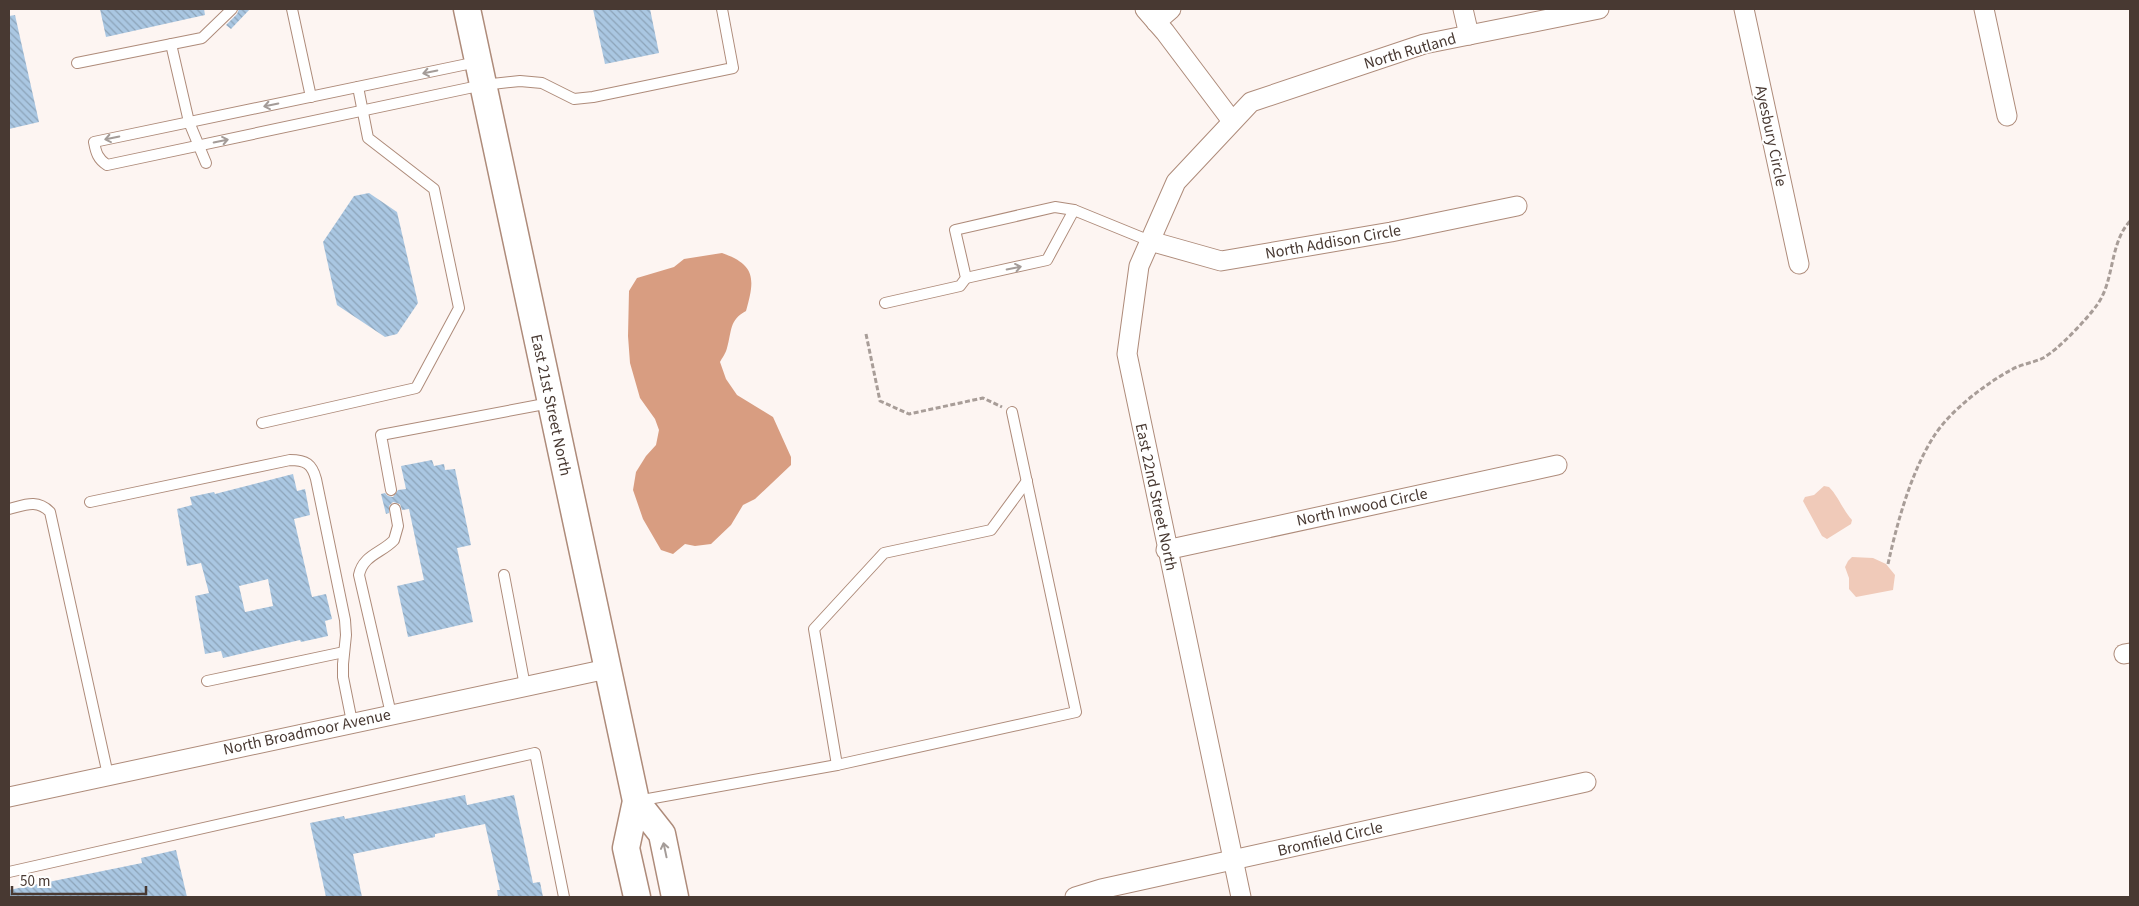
<svg xmlns="http://www.w3.org/2000/svg" width="2139" height="906" font-family="'Source Sans 3',sans-serif">
<defs>
<pattern id="building-back-hatch" width="6" height="6" patternUnits="userSpaceOnUse" patternTransform="scale(1.25)"><rect width="6" height="6" fill="#aac7e2"/><path d="M-1 5l2 2M0 0l6 6M5-1l2 2" fill="none" stroke="#8ca3b8"/></pattern>
</defs>
<rect width="100%" height="100%" fill="#fdf5f2"/>
<!-- green -->
<g fill="#f0cab9">
<path d="M1824 486 1829 487C1838 496 1843 510 1852 520L1851 524 1827 539 1822 536 1803 501 1805 497 1814 495Z"/>
<path d="M1852 557 1873 558 1886 564 1895 575 1893 590 1856 597 1849 589V578L1845 567 1848 561Z"/>
</g>
<!-- water -->
<path fill="#d89d81" d="M722 253C756 265 755 279 746 311 729 320 732 331 727 348 726 353 722 358 720 362L726 379 737 395 773 417 791 457V465L755 499 743 505 731 525 711 544 695 546 685 544 673 554 661 550 643 519 633 490 636 472 646 456 656 445 659 430 655 419 640 398 630 363 628 336 629 291 637 278 674 267 684 259Z"/>
<!-- building -->
<g fill="url(#building-back-hatch)" fill-rule="evenodd">
<path d="M100 9H204L205 15 106 37Z"/>
<path d="M239 9H250L231 29 226 25 237 14Z"/>
<path d="M593 9H650L659 53 605 64Z"/>
<path d="M15 15 39 122 9 129V16Z"/>
<path d="M369 193 397 212 418 303 397 334 385 337 337 305 323 242 354 196Z"/>
<path d="M432 460 434 466 444 464 445 470 455 469 471 545 457 548 473 622 408 637 397 586 424 580 409 509 402 510 400 504 393 502 389 506V513L386 514 381 494 385 493 388 496 393 497 398 490 406 489 401 466Z"/>
<path d="M293 474 297 491 305 489 310 515 294 519 312 597 326 594 332 619 325 621 328 636 301 642 300 640 223 658 221 651 205 654 195 596 209 593 201 563 187 566 177 509 192 505 190 497 214 492 215 494ZM268 579 273 606 245 612 239 586Z"/>
<path d="M465 795 467 805 514 795 533 883 540 882 543 897H498L497 890H500L485 824 435 834V837L353 854 362 897H326L310 823 344 816 345 819Z"/>
<path d="M176 850 187 897H9V890L142 863 141 858Z"/>
</g>
<g fill="none" stroke-linecap="round" stroke-linejoin="round">
<!-- service casing -->
<g stroke="#ae8b7a" stroke-width="12">
<g id="service">
<path d="M292 9 311 97"/>
<path d="M171 44 189 122 206 163"/>
<path d="M477 62 94 142C96 153 98 159 107 165L483 85 520 81 542 83 574 99 593 97 733 68 722 9"/>
<path d="M77 63 202 38 232 9"/>
<path d="M966 278 1047 260 1074 210"/>
<path d="M885 303 960 286 966 278 955 230 1055 207 1074 210 1150 241"/>
<path d="M262 423 416 388 459 308 434 189 368 138 358 87"/>
<path d="M391 490 381 435 550 403"/>
<path d="M90 502 290 460C306 460 312 464 316 479L345 620 346 635 343 664V677L352 722"/>
<path d="M9 509C25 505 37 499 50 512L108 775"/>
<path d="M504 575 525 686"/>
<path d="M207 681 344 652"/>
<path d="M391 714 359 575C363 555 382 553 394 540L398 526 395 509"/>
<path d="M837 765 814 629 884 553 991 530 1027 481"/>
<path d="M637 801 837 765 1076 712 1012 412"/>
<path d="M9 872 535 753 564 897"/>
</g>
</g>
<!-- minor casing -->
<g stroke="#ae8b7a" stroke-width="21">
<g id="minor">
<path d="M1145 9 1165 32 1232 121"/>
<path d="M1463 9 1469 35"/>
<path d="M1744 9 1799 264"/>
<path d="M1984 9 2007 116"/>
<path d="M1156 22 1171 9"/>
<path d="M1150 241 1221 261 1391 232 1517 206"/>
<path d="M1166 550 1557 465"/>
<path d="M2124 654 2130 653"/>
<path d="M9 797 607 669"/>
<path d="M1075 897 1101 889 1586 782"/>
<path d="M1241 897 1127 354 1139 266 1176 182 1251 102 1424 44 1599 9"/>
</g>
</g>
<!-- secondary casing -->
<g stroke="#ae8b7a" stroke-width="29">
<g id="secondary">
<path d="M467 9 636 801 626 848 637 897"/>
<path d="M636 801 662 834 675 897"/>
</g>
</g>
<!-- path -->
<g stroke="#a89d98" stroke-width="3" stroke-dasharray="5 2.5" stroke-linecap="butt">
<path d="M866 334 880 401 909 414 983 398 1002 407"/>
<path d="M1888 564C1897 523 1911 472 1934 436 1950 411 1985 384 2011 370 2021 364 2033 363 2043 358 2058 350 2087 319 2097 305 2115 280 2109 244 2130 221"/>
</g>
<!-- service -->
<use href="#service" stroke="#fff" stroke-width="10"/>
<!-- minor -->
<use href="#minor" stroke="#fff" stroke-width="19"/>
<!-- secondary -->
<use href="#secondary" stroke="#fff" stroke-width="26"/>
</g>
<!-- one-way arrows -->
<defs><path id="oneway-shaft" d="M-6 0H5M1.5-3L5.5 0L1.5 3" fill="none" stroke-width="1.6" stroke-linecap="round" stroke-linejoin="round" transform="scale(1.25)"/></defs>
<g stroke="#a49c98">
<use href="#oneway-shaft" transform="translate(430 72) rotate(168)"/>
<use href="#oneway-shaft" transform="translate(271 105) rotate(168)"/>
<use href="#oneway-shaft" transform="translate(112 138) rotate(168)"/>
<use href="#oneway-shaft" transform="translate(221 141) rotate(-12)"/>
<use href="#oneway-shaft" transform="translate(1014 268) rotate(-12)"/>
<use href="#oneway-shaft" transform="translate(665 850) rotate(-102)"/>
</g>
<g text-anchor="middle" dominant-baseline="central" stroke-width="4" stroke-linejoin="round" paint-order="stroke">
<!-- street labels -->
<g font-size="16" fill="#483932" stroke="#fff">
<text transform="translate(1410 51) rotate(-16)">North Rutland</text>
<text transform="translate(1771 136) rotate(78)">Ayesbury Circle</text>
<text transform="translate(1333 242) rotate(-10)">North Addison Circle</text>
<text transform="translate(551 405) rotate(78)">East 21st Street North</text>
<text transform="translate(1156 497) rotate(78)">East 22nd Street North</text>
<text transform="translate(1362 507) rotate(-12)">North Inwood Circle</text>
<text transform="translate(307 732) rotate(-12)">North Broadmoor Avenue</text>
<text transform="translate(1330 839) rotate(-13)">Bromfield Circle</text>
</g>
</g>
<!-- border -->
<rect width="2139" height="906" fill="none" stroke="#483932" stroke-width="20"/>
<!-- scale -->
<path d="M12 886v8h134v-8" fill="none" stroke="#483932" stroke-width="2.5"/>
<text x="20" y="886" font-size="15" fill="#483932" stroke="#ffffff" stroke-width="4" paint-order="stroke">50 m</text>
</svg>
